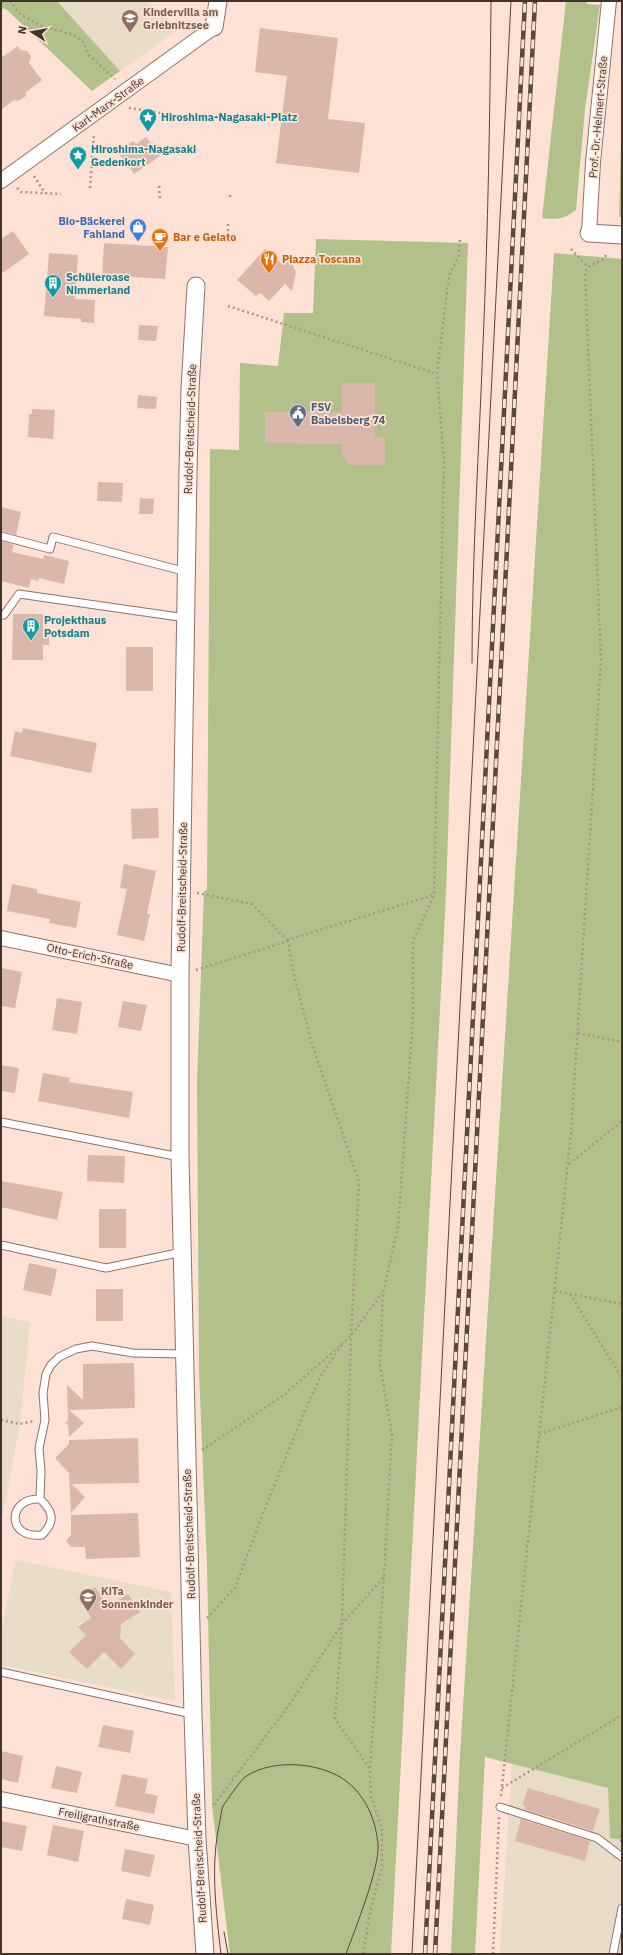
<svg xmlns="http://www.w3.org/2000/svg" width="623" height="1955" font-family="'IBM Plex Sans',sans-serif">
<rect width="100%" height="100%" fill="#fce1d4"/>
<!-- industrial -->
<path fill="#e8dcc8" d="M512 1763 608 1788 610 1838 622 1840 621 1954H500Z"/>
<!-- education -->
<g fill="#e7dcc8">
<path d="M57 1H146L179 29 120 71Z"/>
<path d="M1 1316 30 1322 20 1424 1 1523Z"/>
<path d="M16 1560 171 1592 175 1701 1 1665V1632Z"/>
</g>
<!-- green -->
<g fill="#b1c189">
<path d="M1 1H57L120 71 92 91 6 9 1 8Z"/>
<path d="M566 1H587V4L600 5 585 109 576 210C564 219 556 220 542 218Z"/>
<path d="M622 106V217H619Z"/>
<path d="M316 239 468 243 446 893 391 1954H230L212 1806 207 1565 199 1371 197 1082 204 891 207 890 210 449 239 450 240 363 278 366 284 313H313Z"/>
<path d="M554 253 622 259V1840L610 1838 608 1788 485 1757 475 1954H451L460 1755Z"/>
</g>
<!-- building -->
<g fill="#dab7aa">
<path d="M260 28 338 38 328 119 365 123 359 173 276 163 287 76 255 72Z"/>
<path d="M18 46 20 50 27 51 31 56 29 63 42 80 26 92V96L18 101 14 100 1 110V58Z"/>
<path d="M146 137 151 143 159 145 158 153 160 156 134 174 130 168H126V163L118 152 133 141 136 144Z"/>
<path d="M13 231 29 254 1 274V239Z"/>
<path d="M104 243 168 247 165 279 102 275Z"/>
<path d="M265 249 282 264 289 257 296 272 292 291 285 284 269 301 260 293 256 296 237 280Z"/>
<path d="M49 253 78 255 75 299 95 300 94 323 81 322V319L44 316Z"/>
<path d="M139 325 158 326 156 341 138 340Z"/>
<path d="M342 383H375V437H385V465H347V458H342V444L265 443V412H342Z"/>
<path d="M138 395 157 397 156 409 137 408Z"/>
<path d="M32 409 55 410 53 439 28 437 29 414H32Z"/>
<path d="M98 482 123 483 122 502 97 501Z"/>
<path d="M140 498 154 499 153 514H139Z"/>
<path d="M1 507 21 512 16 535 1 531Z"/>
<path d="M1 541 14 545 12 552 43 559 44 555 69 561 64 584 39 578 38 581 31 579 29 588 1 581Z"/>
<path d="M13 614H43V630H49V645H43V660H12Z"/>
<rect x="126" y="647" width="27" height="44"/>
<path d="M23 728 97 743 91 773 10 756 15 731 22 733Z"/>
<path d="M158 808 159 838 132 839 131 809Z"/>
<path d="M124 864 156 871 147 914H150L144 941 117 935 127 889 120 888Z"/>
<path d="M12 884 37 889V893L81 902 76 928 49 923 50 919 7 911Z"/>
<path d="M1 968 22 972 15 1008 1 1006Z"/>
<path d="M57 998 82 1002 77 1034 52 1030Z"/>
<path d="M123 1001 147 1005 141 1031 118 1027Z"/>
<path d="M1 1065 19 1068 15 1093 1 1091Z"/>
<path d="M43 1073 70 1078 69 1082 133 1092 129 1118 38 1101Z"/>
<path d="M88 1155 125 1156 124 1183 87 1181Z"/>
<path d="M1 1181 63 1192 57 1220 1 1207Z"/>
<rect x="99" y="1209" width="27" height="39"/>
<path d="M29 1263 57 1269 51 1296 23 1290Z"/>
<rect x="96" y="1289" width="27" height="32"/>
<path d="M134 1363 135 1408 69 1410 84 1423 69 1437 68 1425 65 1423 68 1420 67 1385 83 1400V1364Z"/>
<path d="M138 1438 139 1483 72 1484 85 1497 71 1513 69 1473 55 1458 69 1444V1440Z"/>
<path d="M138 1513 140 1557 86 1559 85 1547H71L66 1541 71 1535V1515Z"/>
<path d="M95 1587 108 1607 128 1594 140 1612 121 1624 120 1638 135 1654 121 1669 104 1652 87 1669 69 1652 86 1635 78 1627 91 1618 78 1598Z"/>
<path d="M103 1725 134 1731 130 1753 98 1747Z"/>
<path d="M1 1751 23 1756 18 1783 1 1779Z"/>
<path d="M56 1766 82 1772 77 1793 51 1788Z"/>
<path d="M122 1774 148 1779 145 1793 158 1796 154 1814 115 1806Z"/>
<path d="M528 1788 600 1809 593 1831 524 1809 525 1805H522Z"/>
<path d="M521 1819 590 1841 585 1861 515 1841Z"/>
<path d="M1 1821 27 1826 22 1851 1 1847Z"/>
<path d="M53 1825 84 1831 78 1862 47 1855Z"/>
<path d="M125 1849 155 1855 150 1877 121 1871Z"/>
<path d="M126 1899 154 1905 150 1925 122 1919Z"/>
</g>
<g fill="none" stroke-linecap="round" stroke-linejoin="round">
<!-- service casing -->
<g stroke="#907264" stroke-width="9">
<g id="service">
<path d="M1 536 50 549 53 537 187 572"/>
<path d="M1 615H4L19 594 186 618"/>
<path d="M1 1122 180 1157"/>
<path d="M1 1245 106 1268 182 1252"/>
<path d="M40 1499C53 1511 56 1521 42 1535 5 1539 8 1497 40 1499L41 1471 39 1448 45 1420 43 1393 46 1374 51 1365 59 1357 76 1349 92 1346 133 1353 184 1354"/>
<path d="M1 1672 192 1714"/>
<path d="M500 1807 597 1838 622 1857"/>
<path d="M613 1954 622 1908"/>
</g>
</g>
<!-- minor casing -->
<g stroke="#907264" stroke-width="16">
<g id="minor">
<path d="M1 181 214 27"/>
<path d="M589 233 593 162 609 1"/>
<path d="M1 938 180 975"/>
<path d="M1 1799 197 1839"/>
</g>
</g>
<!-- tertiary casing -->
<g stroke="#907264" stroke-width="19">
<g id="tertiary">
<path d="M214 27 218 1"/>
<path d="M589 233 622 235"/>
<path d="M196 286 190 389 188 471 180 975V1157L193 1714 197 1839 205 1954"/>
</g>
</g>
<!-- path -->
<g stroke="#aa958a" stroke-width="2.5" stroke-dasharray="2 3" stroke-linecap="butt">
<path d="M10 1 19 13 39 25 74 35 83 42 89 55 115 79"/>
<path d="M129 108 193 118"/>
<path d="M34 176 45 193"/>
<path d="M159 186 160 200"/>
<path d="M17 188 21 192 61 194"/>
<path d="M90 188 94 134"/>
<path d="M230 197V192"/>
<path d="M88 222 89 217"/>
<path d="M228 231V223"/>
<path d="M571 249 588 267"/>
<path d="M228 306 437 374"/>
<path d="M197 893 252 904 288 941"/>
<path d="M287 940 434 895"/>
<path d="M196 970 288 941 293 971 311 1041 359 1182 351 1336 342 1624 292 1701 213 1806"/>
<path d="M578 1033 622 1042"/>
<path d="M569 1164 622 1121"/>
<path d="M555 1291 622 1304"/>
<path d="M570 1294 622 1378"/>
<path d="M1 1420 20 1424 34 1421"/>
<path d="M539 1434 622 1407"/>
<path d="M202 1450 284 1395 343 1343 351 1336 382 1293"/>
<path d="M207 1618 235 1588 263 1513 305 1410 322 1374 343 1343"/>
<path d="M370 1768 384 1577"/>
<path d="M502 1788 622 1715"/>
<path d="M501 1796 571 1133 601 661 585 273 588 267 604 259 607 253"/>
<path d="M621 1842 622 1827"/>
<path d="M363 1954 371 1908 382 1866V1828L371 1797 370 1769 335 1719 342 1624 384 1577 392 1434 380 1365 383 1293 398 1227 413 1019V941L434 895 444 462 437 374 449 276 459 255 460 238"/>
<path d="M493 1954 499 1817"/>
</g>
<!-- service -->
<use href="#service" stroke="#fff" stroke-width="7"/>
<!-- minor -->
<use href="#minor" stroke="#fff" stroke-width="14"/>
<!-- tertiary -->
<use href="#tertiary" stroke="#fff" stroke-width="17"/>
<!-- tram -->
<g stroke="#574840" stroke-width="1">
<path d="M472 663C472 556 479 450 483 344 488 230 490 115 491 1"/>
<path d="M224 1932 228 1954"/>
<path d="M221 1954C216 1911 210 1864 220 1821 221 1817 221 1811 223 1806 227 1800 240 1781 245 1777 273 1757 329 1762 353 1787 368 1802 376 1822 378 1844 380 1868 355 1929 346 1954"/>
<path d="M412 1954 511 1"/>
</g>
<!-- rail casing -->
<g stroke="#574840" stroke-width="4.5">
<g id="rail">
<path d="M425 1954 525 1"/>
<path d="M435 1954 535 1"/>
</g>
</g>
<!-- rail -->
<use href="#rail" stroke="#fce1d4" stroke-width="3" stroke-dasharray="9" stroke-linecap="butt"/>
</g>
<!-- icons -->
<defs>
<g id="school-pin" transform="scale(0.9)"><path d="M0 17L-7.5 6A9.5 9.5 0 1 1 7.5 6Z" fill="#8d6e63" stroke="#fce1d4"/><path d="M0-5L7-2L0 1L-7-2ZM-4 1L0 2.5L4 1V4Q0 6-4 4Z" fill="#fff"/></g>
<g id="sight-pin" transform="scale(0.9)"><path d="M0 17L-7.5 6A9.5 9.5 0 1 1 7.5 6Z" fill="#0f9aa8" stroke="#fce1d4"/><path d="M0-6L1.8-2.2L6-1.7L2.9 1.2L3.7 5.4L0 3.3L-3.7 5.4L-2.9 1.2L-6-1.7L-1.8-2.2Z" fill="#fff"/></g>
<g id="shop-pin" transform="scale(0.9)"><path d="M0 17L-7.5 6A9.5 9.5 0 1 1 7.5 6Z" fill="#3f7fe0" stroke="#fce1d4"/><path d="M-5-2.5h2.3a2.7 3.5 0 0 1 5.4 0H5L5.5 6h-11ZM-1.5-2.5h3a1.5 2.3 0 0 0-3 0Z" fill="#fff"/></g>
<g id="cafe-pin" transform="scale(0.9)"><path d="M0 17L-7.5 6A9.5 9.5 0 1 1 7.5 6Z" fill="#e8710a" stroke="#fce1d4"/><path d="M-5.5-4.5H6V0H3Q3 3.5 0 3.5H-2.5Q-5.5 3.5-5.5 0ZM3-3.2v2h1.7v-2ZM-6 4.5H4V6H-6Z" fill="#fff"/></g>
<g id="restaurant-pin" transform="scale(0.9)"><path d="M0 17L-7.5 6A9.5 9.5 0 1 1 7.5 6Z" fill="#e8710a" stroke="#fce1d4"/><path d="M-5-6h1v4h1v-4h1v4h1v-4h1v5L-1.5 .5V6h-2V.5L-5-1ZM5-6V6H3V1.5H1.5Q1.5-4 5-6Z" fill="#fff"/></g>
<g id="building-pin" transform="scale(0.9)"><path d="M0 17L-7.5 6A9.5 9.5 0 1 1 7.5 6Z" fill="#0f9aa8" stroke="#fce1d4"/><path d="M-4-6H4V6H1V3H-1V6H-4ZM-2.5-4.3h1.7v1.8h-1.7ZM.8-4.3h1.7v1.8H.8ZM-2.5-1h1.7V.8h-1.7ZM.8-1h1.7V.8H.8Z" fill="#fff"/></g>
<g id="civic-pin" transform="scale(0.9)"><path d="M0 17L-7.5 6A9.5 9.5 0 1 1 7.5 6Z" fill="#5c6f8a" stroke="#fce1d4"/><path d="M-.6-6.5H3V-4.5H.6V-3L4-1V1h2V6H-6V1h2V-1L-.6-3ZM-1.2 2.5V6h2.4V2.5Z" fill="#fff"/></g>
</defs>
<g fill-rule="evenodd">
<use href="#school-pin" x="130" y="18"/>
<use href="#sight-pin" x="148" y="117"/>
<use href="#sight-pin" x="78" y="155"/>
<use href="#shop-pin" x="138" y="227"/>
<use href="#cafe-pin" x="160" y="237"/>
<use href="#restaurant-pin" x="269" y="259"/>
<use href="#building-pin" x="53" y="283"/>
<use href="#civic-pin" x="298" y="413"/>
<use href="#building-pin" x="31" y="626"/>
<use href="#school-pin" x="88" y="1597"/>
</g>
<g text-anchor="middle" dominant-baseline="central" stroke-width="3.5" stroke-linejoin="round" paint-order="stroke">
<!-- education labels -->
<g font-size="11" font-weight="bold" fill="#785e54" stroke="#fce1d4" text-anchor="start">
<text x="143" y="12">Kindervilla am<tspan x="143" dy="13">Griebnitzsee</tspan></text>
<text x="101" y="1591">KiTa<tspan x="101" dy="13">Sonnenkinder</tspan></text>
</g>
<!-- street labels -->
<g font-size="11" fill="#41342d" stroke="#fce1d4">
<text transform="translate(108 104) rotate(-36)">Karl-Marx-Straße</text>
<text transform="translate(598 117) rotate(-85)">Prof.-Dr.-Helmert-Straße</text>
<text transform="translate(190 429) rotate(-88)">Rudolf-Breitscheid-Straße</text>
<text transform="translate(182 887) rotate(-89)">Rudolf-Breitscheid-Straße</text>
<text transform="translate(90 956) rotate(12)">Otto-Erich-Straße</text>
<text transform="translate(189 1534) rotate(-92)">Rudolf-Breitscheid-Straße</text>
<text transform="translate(99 1819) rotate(11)">Freiligrathstraße</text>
<text transform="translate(199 1858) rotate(-93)">Rudolf-Breitscheid-Straße</text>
</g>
<!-- culture labels -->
<g font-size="11" font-weight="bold" fill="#0d838f" stroke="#fce1d4" text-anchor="start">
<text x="161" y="117">Hiroshima-Nagasaki-Platz</text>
<text x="91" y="149">Hiroshima-Nagasaki<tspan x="91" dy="13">Gedenkort</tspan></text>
<text x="66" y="277">Schüleroase<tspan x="66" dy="13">Nimmerland</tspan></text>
<text x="44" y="620">Projekthaus<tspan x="44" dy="13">Potsdam</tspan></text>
</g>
<!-- shop labels -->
<g font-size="11" font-weight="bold" fill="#366cbe" stroke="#fce1d4" text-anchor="end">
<text x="125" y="221">Bio-Bäckerei<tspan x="125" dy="13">Fahland</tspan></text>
</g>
<!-- food labels -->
<g font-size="11" font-weight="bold" fill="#c56008" stroke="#fce1d4" text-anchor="start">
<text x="173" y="237">Bar e Gelato</text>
<text x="282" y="259">Piazza Toscana</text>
</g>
<!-- service labels -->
<g font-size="11" font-weight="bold" fill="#4e5e75" stroke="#fce1d4" text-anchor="start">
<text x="311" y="407">FSV<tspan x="311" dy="13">Babelsberg 74</tspan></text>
</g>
</g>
<!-- border -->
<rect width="623" height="1955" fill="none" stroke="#41342d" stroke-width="4"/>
<!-- north arrow -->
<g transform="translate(32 32) rotate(281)" stroke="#fce1d4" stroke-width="3" paint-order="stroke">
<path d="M0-3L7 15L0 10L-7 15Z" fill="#41342d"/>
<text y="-6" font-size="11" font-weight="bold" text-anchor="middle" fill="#41342d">N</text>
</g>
</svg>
